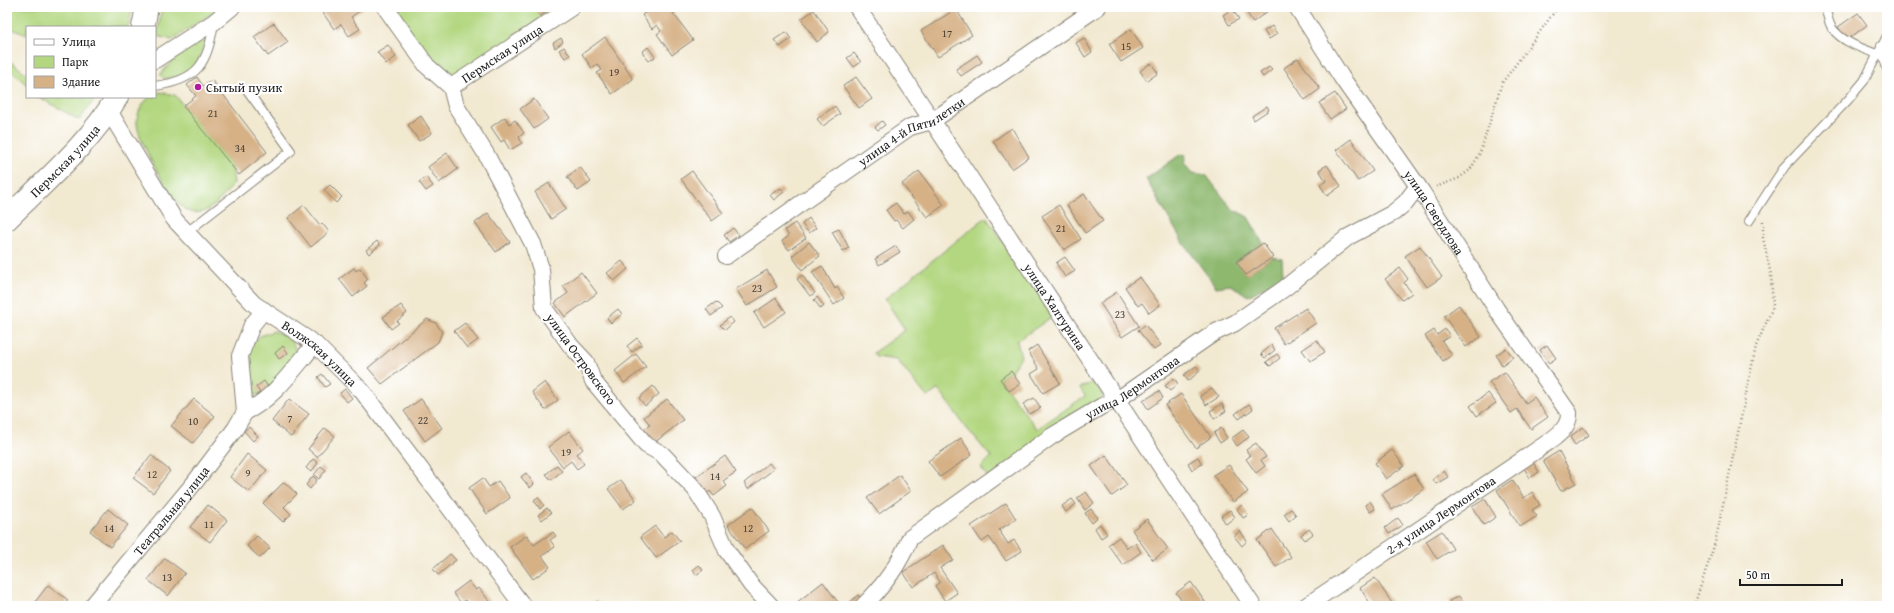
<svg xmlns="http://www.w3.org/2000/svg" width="1894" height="613" font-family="'Gentium Book Plus',serif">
<rect width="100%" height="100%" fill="#fff"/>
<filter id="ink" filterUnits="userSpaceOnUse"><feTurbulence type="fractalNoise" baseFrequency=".025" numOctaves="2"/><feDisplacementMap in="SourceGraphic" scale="8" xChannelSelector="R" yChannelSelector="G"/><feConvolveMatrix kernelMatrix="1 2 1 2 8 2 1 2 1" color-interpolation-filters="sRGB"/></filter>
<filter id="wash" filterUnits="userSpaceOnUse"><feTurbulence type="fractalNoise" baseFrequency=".012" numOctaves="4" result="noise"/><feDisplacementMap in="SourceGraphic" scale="16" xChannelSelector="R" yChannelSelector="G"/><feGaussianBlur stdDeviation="0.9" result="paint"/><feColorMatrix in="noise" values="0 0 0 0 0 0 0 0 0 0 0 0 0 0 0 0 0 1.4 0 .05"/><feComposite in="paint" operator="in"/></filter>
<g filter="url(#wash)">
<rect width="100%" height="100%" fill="#f2e9d1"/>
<!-- green -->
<g fill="#b2d780" stroke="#677a4e">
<path d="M7 7H133L128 27H27V35L7 27V16L11 12Z"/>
<path d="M162 7H218V9L172 40 157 36Z"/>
<path d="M390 7H567L455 77 431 62Z"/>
<path d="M207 34C204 49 199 67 183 75 178 77 170 77 164 79L160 75 182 49Z"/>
<path d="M7 59 27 74V85L7 67Z"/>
<path d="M160 92 175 95 232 166 234 183C224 195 210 217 190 212 174 208 138 141 137 124 136 113 142 105 149 97H155V94Z"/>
<path d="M39 97H96L79 120Z"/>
<path d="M986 217 1053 316 1017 341 1021 357 1011 371 1000 379 1037 429 1085 396 1080 388 1093 382 1101 391 1103 401 988 478 981 467 991 457 964 425 939 389 927 397 897 360 876 357 873 353 905 330 885 299Z"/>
<path d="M274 331C289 338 295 340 296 357L266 392 248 397V347L260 336Z"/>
</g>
<!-- forest -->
<path fill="#8db86e" stroke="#546a45" d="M1181 154 1186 155 1184 163 1193 173 1206 175 1232 209 1248 217 1263 243 1236 261 1246 275 1273 257 1282 259 1283 277 1248 296 1231 285 1216 287 1182 241 1146 179Z"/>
<g id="blocks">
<!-- building -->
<g fill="#d6b186">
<path d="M332 7H363L364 8 351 17 360 29 349 36 341 24 334 29 323 13Z"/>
<path d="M533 7H543L546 12 540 16Z"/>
<path d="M653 7H671L675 12 673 13 693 40 672 55 657 34 661 31 657 25 652 29 642 15Z"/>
<path d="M1243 7H1265L1268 11 1253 22Z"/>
<path d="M956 9 972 35 938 57 921 31Z"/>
<path d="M1232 9 1239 19 1229 25 1223 15Z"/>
<path d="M814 10 829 32 817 42 801 19Z"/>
<path d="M1858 13 1867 25 1847 40 1838 27Z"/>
<path d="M274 23 288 42 268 56 254 37Z"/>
<path d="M1272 26 1277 34 1269 39 1264 31Z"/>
<path d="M1131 29 1143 48 1121 62 1109 44Z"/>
<path d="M786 32 791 39 780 47 774 40Z"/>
<path d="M605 37 633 79 612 94 597 73 602 70 597 64 592 68 582 54Z"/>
<path d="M561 38 563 42 555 48 553 43Z"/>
<path d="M1084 38 1092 52 1085 57 1076 43Z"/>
<path d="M388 45 396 57 386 64 377 52Z"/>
<path d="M564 47 570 55 565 58 559 50Z"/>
<path d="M648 47 655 57 649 61 642 52Z"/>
<path d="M854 53 861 62 854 67 847 58Z"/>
<path d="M977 55 982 62 961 76 956 69Z"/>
<path d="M1298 58 1320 89 1305 100 1284 68Z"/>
<path d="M1151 63 1158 73 1147 81 1140 71Z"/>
<path d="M1269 67 1272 70 1263 77 1260 73Z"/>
<path d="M197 77 203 86 212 80 267 152 239 175 183 106 196 96 187 85Z"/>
<path d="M856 77 872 99 859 108 843 86Z"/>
<path d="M1335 93 1346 109 1330 119 1319 103Z"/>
<path d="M534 99 548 119 534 129 520 109Z"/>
<path d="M835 106 840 114 823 126 817 119Z"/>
<path d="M1267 106 1269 110 1254 120 1252 116Z"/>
<path d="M421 116 432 133 419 141 408 125Z"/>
<path d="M505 117 509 124 515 120 524 133 519 137 522 143 510 150 504 140 501 142 491 127Z"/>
<path d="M882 121 885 125 878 130 875 127Z"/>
<path d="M1012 128 1029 157 1012 169 993 141Z"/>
<path d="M1351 139 1373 171 1358 181 1336 150Z"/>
<path d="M447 153 458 169 439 183 428 167Z"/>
<path d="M1327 165 1341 186 1327 196 1320 185 1326 181 1319 170Z"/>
<path d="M580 167 591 182 578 191 567 177Z"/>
<path d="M692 171 723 213 712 221 681 179Z"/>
<path d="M919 171 944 205 927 217 902 184Z"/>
<path d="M426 177 433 186 426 191 419 182Z"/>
<path d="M549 183 566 209 551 219 535 192Z"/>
<path d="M330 185 342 197 336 203 324 190Z"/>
<path d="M781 188 784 192 774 200 770 195Z"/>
<path d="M1084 194 1103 221 1085 233 1067 205Z"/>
<path d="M896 203 904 214 908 211 914 219 903 228 896 220 894 221 886 210Z"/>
<path d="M304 205 320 225 322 223 329 232 311 247 288 218Z"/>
<path d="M1059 205 1081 239 1064 250 1042 216Z"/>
<path d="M488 213 510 242 496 252 475 223Z"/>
<path d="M809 218 816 228 809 233 802 224Z"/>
<path d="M795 223 806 238 789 250 782 241 789 236 785 230Z"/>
<path d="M733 228 739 235 729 242 724 235Z"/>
<path d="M839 229 849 248 843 251 832 232Z"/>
<path d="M377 241 380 245 369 254 366 250Z"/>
<path d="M809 242 820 256 802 270 792 256Z"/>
<path d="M1263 243 1273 257 1246 275 1236 262Z"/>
<path d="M896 246 900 252 879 265 875 259Z"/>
<path d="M1420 246 1442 277 1427 287 1405 256Z"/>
<path d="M1065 257 1075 271 1065 277 1056 263Z"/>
<path d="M622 261 628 269 614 281 607 273Z"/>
<path d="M822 266 835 289 837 287 844 298 834 305 812 272Z"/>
<path d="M354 268 356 271 360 268 368 279 364 283 367 286 353 297 339 279Z"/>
<path d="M1400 268 1408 279 1404 283 1412 293 1402 300 1385 279Z"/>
<path d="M767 270 777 287 747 306 736 289Z"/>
<path d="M581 272 597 293 565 317 555 303 568 293 563 286Z"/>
<path d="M802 275 815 293 810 296 797 279Z"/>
<path d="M1140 277 1160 305 1149 313 1142 303 1138 306 1125 287Z"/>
<path d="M1117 292 1139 326 1122 337 1100 303Z"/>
<path d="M817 297 824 306 821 309 814 300Z"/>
<path d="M776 298 786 312 764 327 754 313Z"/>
<path d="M716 302 722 308 711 316 706 309Z"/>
<path d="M401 305 407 313 397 321 399 323 391 329 383 317Z"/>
<path d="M1459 305 1481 337 1466 347 1444 316Z"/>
<path d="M1306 308 1316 323 1284 344 1274 328Z"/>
<path d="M618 309 622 314 611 323 607 318Z"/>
<path d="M730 317 734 322 725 330 720 325Z"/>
<path d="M427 319 436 323 442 332 438 342 382 384 368 368Z"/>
<path d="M465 323 478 340 467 348 454 331Z"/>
<path d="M1145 325 1161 345 1154 350 1138 330Z"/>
<path d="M1445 329 1450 336 1442 341 1452 355 1443 361 1425 336 1434 330 1437 335Z"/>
<path d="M637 338 642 344 632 352 627 346Z"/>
<path d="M1317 340 1325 352 1310 361 1302 350Z"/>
<path d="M1037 345 1060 383 1043 393 1031 374 1039 369 1028 351Z"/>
<path d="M1272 345 1275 350 1265 358 1261 354Z"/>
<path d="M1547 345 1556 358 1549 363 1540 350Z"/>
<path d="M283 346 288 353 279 359 275 353Z"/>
<path d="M1506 348 1513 357 1502 365 1496 355Z"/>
<path d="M636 354 646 367 624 383 615 371Z"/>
<path d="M1277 354 1280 358 1270 366 1266 362Z"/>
<path d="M1196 366 1200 371 1188 381 1184 375Z"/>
<path d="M1011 371 1020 384 1009 391 1000 379Z"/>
<path d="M1505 372 1526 403 1534 397 1548 417 1531 429 1517 409 1511 413 1489 382Z"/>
<path d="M322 374 330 384 325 387 318 377Z"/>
<path d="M1174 378 1178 384 1170 391 1165 386Z"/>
<path d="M264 381 269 388 261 394 256 387Z"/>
<path d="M545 382 558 400 545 410 532 392Z"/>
<path d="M653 386 659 394 645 406 639 398Z"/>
<path d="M1212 388 1219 397 1206 405 1200 396Z"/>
<path d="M345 389 352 398 347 402 340 393Z"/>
<path d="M1159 391 1163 398 1148 409 1143 401Z"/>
<path d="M1488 393 1496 403 1477 416 1470 406Z"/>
<path d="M1181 394 1211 437 1196 448 1165 405Z"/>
<path d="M1034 398 1041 408 1029 414 1023 404Z"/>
<path d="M194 399 215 416 193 443 171 426Z"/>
<path d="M289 399 309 414 291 437 272 421Z"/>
<path d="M421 399 442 428 425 441 404 411Z"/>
<path d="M667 399 683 420 654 443 643 430 650 425 644 417Z"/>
<path d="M1222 404 1226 411 1214 419 1210 411Z"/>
<path d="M1249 404 1253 409 1239 419 1235 414Z"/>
<path d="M249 427 258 436 253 441 244 431Z"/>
<path d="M1583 427 1589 435 1575 445 1570 437Z"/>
<path d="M325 428 335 436 317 457 308 449Z"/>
<path d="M1221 428 1227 438 1220 443 1214 433Z"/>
<path d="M1243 430 1249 437 1237 446 1232 438Z"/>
<path d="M569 431 583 449 577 454 584 464 577 469 571 461 563 467 548 447Z"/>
<path d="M961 438 972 455 940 477 928 461Z"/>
<path d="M1256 443 1266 457 1261 460 1265 466 1256 473 1246 459 1250 456 1246 450Z"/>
<path d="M1392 450 1404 466 1386 479 1375 463Z"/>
<path d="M1559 451 1576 483 1561 491 1543 461Z"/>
<path d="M247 454 267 470 249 492 230 477Z"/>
<path d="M151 455 170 471 153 493 133 478Z"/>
<path d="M1106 455 1127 485 1112 496 1091 466Z"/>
<path d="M725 456 736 472 723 481 727 486 714 496 710 491 705 495 693 479Z"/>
<path d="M1198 457 1202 464 1192 470 1188 463Z"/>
<path d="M313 459 318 463 311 472 306 468Z"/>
<path d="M1533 462 1539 472 1530 478 1524 468Z"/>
<path d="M769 463 774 469 748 489 744 483Z"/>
<path d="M557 465 562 471 551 480 546 474Z"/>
<path d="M1229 465 1248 492 1233 502 1213 475Z"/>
<path d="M321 466 326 470 319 479 314 475Z"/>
<path d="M1444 471 1448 477 1436 484 1433 479Z"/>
<path d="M526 473 534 484 530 488 521 477Z"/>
<path d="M1414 474 1424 489 1392 510 1382 494Z"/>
<path d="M900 475 911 491 879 514 867 498Z"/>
<path d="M313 476 317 480 310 489 306 485Z"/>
<path d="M483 478 489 487 498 481 510 498 487 514 469 488Z"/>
<path d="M621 480 636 500 623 509 608 489Z"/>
<path d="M1512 480 1524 498 1532 492 1540 505 1532 510 1537 516 1520 527 1497 490Z"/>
<path d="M284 482 297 494 284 507 291 514 283 522 263 503Z"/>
<path d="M1086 492 1094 503 1085 510 1077 498Z"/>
<path d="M538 497 544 505 540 509 534 500Z"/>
<path d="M1072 499 1076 504 1066 512 1062 506Z"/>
<path d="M1485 499 1496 517 1484 525 1472 507Z"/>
<path d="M1370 501 1375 509 1370 512 1365 505Z"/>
<path d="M1006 503 1016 519 999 530 1008 544 1014 540 1022 551 1006 561 989 537 982 542 971 526Z"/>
<path d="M208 505 227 520 210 542 190 527Z"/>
<path d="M1242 505 1248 515 1243 518 1237 509Z"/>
<path d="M752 507 769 531 745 549 728 525Z"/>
<path d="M547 508 551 513 542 520 538 515Z"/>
<path d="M108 509 128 525 110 547 90 531Z"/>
<path d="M1091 509 1098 518 1092 523 1085 513Z"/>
<path d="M1291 509 1296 515 1289 521 1284 514Z"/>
<path d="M1230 510 1235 517 1226 524 1221 516Z"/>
<path d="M1398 518 1403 525 1389 534 1385 528Z"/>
<path d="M1147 519 1168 549 1153 560 1132 530Z"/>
<path d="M1100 524 1107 534 1101 538 1095 528Z"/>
<path d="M655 526 664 537 672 531 680 541 656 558 640 537Z"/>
<path d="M1272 529 1291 557 1276 567 1257 540Z"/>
<path d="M1309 529 1313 534 1305 540 1301 535Z"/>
<path d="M1240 531 1247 541 1242 546 1234 536Z"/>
<path d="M1442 531 1453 549 1437 559 1426 541Z"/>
<path d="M553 532 556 536 550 540 555 547 542 556 550 567 533 579 510 547 527 535 534 545Z"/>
<path d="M257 536 270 548 260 558 247 546Z"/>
<path d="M1119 537 1127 548 1135 543 1141 552 1123 565 1108 545Z"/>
<path d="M943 545 953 560 940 568 957 593 945 601 935 586 940 582 934 573 913 587 903 572Z"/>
<path d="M450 554 456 560 438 575 433 569Z"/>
<path d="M165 558 185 573 168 596 148 580Z"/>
<path d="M699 565 703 570 696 575 693 570Z"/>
<path d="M1375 578 1394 606H1372L1360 588Z"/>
<path d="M469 581 476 590 479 588 493 606H470L466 600 461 603 453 593Z"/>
<path d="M823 582 841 606H798L796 603Z"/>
<path d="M1191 582 1208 606H1186L1176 593Z"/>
<path d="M48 585 68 600 64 606H32Z"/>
<path d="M858 595 861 599 852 606 849 603Z"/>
<path d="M1459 596 1465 606H1452L1449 601Z"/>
<path d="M597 601 601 606H591Z"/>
</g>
</g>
</g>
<g filter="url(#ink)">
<use href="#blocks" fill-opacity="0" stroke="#878276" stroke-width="1"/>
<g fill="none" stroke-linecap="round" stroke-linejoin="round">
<!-- service casing -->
<g stroke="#878276" stroke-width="10">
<g id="service">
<path d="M1825 7C1827 13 1828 22 1832 28 1842 42 1861 48 1877 54"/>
<path d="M1881 46 1887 69"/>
<path d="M155 86C199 80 207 64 214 23"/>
<path d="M1749 221 1785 166 1848 100 1864 81 1887 36"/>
<path d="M187 232 291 151 247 90"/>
</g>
</g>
<!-- minor casing -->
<g stroke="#878276" stroke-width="18">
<g id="minor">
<path d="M385 7 427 66 451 87 456 106 486 154 533 244 541 269 544 308 571 346 586 362 593 381 646 445 662 454 695 489 712 516 727 551 751 585 771 606"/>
<path id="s1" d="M857 7 1253 606"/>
<path id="s2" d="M1297 7 1342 78 1422 192 1497 310 1569 413C1570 431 1549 441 1537 450L1306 606"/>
<path d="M155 60 214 22 232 7"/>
<path id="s3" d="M451 87 572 7"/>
<path id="s4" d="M109 111 174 219 254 304 315 344 362 391 523 606"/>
<path id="s5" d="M726 256 910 127 932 121 1098 7"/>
<path d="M245 412C274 399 294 368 315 344"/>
<path id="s6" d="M92 606 195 482 235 429 245 412 240 356 252 325 264 310"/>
<path id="s7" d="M863 606C884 586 899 565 910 538L1052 436 1102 406 1117 400 1214 333 1235 323 1285 288 1348 237 1393 213 1405 203 1418 186"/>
</g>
</g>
<!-- trunk casing -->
<g stroke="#878276" stroke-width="24">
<g id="trunk">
<path d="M143 27 147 7"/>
<path id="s8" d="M7 219C43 183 91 142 117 97"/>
</g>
</g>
<!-- path -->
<g stroke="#878276" stroke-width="2.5" stroke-dasharray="1 3" stroke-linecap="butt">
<path d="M1436 187 1459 178 1470 170 1480 153 1502 83 1558 7"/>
<path d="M1694 606 1715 543 1756 346 1773 307 1771 275 1763 238V219"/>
</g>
<!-- service -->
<use href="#service" stroke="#fff" stroke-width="8"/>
<!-- minor -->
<use href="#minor" stroke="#fff" stroke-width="16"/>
<!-- trunk -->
<use href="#trunk" stroke="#fff" stroke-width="22"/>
</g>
</g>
<!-- markers -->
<circle fill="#b5179e" stroke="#fff" stroke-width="1.5" cx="198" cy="87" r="4"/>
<g text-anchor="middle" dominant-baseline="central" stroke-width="4" stroke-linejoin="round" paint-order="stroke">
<!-- number labels -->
<g font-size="11" fill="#4a4136">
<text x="947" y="33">17</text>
<text x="1126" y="46">15</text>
<text x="614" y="72">19</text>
<text x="213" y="113">21</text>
<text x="240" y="148">34</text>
<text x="1061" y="228">21</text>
<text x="757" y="288">23</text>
<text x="1120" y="314">23</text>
<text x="290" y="418">7</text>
<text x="423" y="420">22</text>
<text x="193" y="421">10</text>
<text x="566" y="452">19</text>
<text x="248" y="473">9</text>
<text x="152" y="474">12</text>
<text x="715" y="476">14</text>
<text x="209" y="524">11</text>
<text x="109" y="528">14</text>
<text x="748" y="528">12</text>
<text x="167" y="577">13</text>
</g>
<!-- street labels -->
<g font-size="13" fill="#1c1c1c" stroke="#fff">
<text stroke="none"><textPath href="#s3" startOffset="61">Пермская улица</textPath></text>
<text stroke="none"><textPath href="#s5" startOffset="224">улица 4-й Пятилетки</textPath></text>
<text stroke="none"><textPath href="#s8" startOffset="82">Пермская улица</textPath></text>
<text stroke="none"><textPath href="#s2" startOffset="247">улица Свердлова</textPath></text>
<text stroke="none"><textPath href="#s1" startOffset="359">улица Халтурина</textPath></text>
<text stroke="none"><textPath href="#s4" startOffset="325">Волжская улица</textPath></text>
<text transform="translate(581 359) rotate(54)">улица Островского</text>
<text stroke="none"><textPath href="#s7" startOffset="352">улица Лермонтова</textPath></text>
<text stroke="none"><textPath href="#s6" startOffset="124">Театральная улица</textPath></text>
<text transform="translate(1441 515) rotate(-34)">2-я улица Лермонтова</text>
</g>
<!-- poi labels -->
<g font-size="13" fill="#1c1c1c" stroke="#fff" text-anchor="start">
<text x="206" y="87">Сытый пузик</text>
</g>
</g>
<!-- margin -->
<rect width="1894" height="613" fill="none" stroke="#fff" stroke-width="24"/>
<!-- legend -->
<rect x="26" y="26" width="130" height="72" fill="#ffffff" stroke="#a4a4a4"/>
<rect x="34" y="39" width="20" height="6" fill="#ffffff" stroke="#a4a4a4"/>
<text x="62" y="46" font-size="12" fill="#1c1c1c">Улица</text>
<rect x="34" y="56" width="20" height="12" fill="#b2d780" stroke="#a4a4a4"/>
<text x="62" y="66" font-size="12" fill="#1c1c1c">Парк</text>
<rect x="34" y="76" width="20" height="12" fill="#d6b186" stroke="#a4a4a4"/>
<text x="62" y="86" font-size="12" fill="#1c1c1c">Здание</text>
<!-- scale -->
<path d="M1740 579v6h102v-6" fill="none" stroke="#1c1c1c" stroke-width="2"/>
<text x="1746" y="579" font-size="12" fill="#1c1c1c" stroke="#ffffff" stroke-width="3" paint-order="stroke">50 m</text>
</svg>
